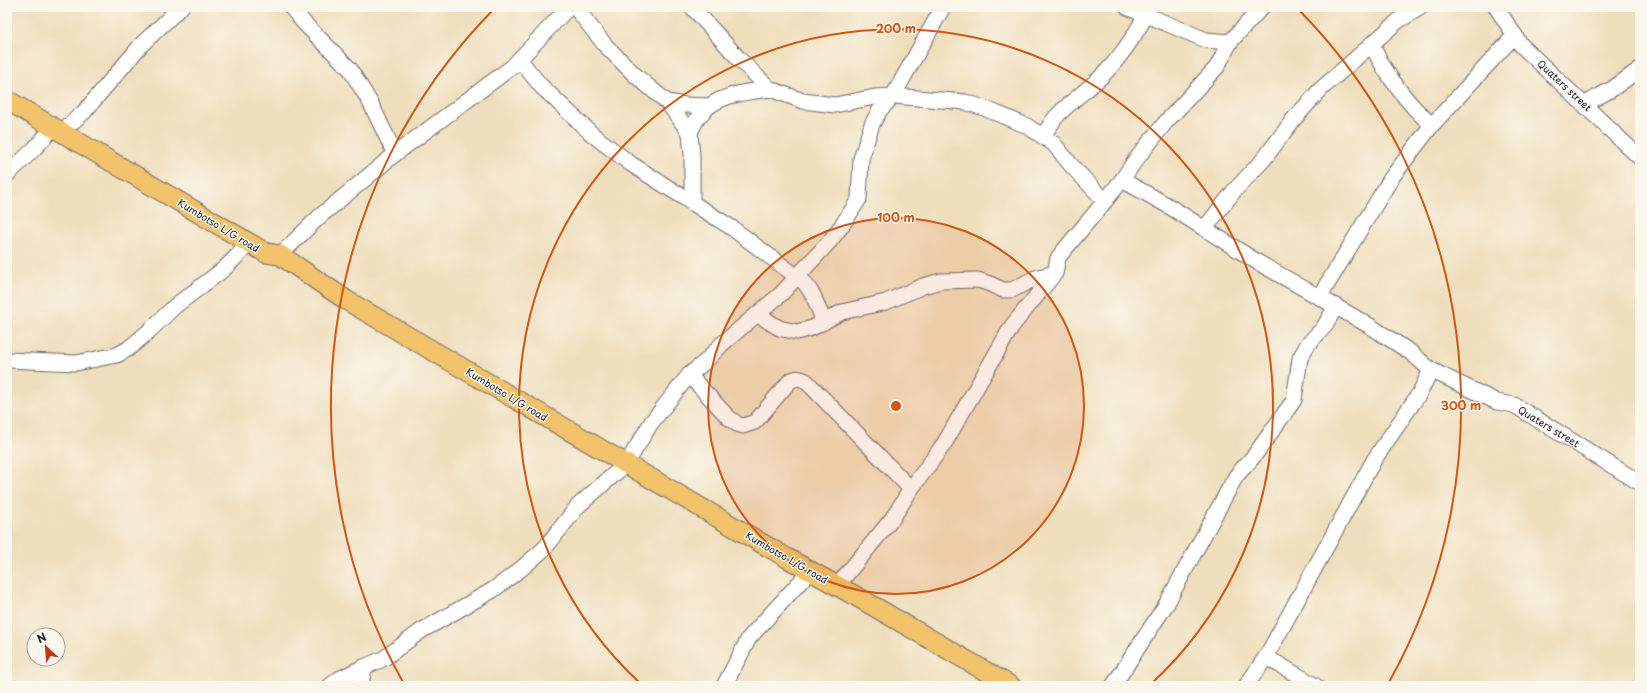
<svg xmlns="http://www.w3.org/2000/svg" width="1647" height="693" font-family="'Playpen Sans',sans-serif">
<rect width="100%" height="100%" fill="#fbf7ec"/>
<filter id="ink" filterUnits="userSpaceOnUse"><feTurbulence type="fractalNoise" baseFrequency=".025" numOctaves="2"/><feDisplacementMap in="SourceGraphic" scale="8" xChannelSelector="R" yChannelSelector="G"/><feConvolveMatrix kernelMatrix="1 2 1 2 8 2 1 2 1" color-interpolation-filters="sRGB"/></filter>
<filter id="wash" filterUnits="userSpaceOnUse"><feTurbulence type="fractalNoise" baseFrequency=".012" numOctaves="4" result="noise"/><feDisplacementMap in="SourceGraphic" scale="16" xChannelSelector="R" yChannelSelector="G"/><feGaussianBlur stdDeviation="0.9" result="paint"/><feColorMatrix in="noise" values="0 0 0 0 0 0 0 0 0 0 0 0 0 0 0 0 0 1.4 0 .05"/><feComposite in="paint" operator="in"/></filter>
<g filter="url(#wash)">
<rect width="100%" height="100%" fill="#efdebc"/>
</g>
<g filter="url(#ink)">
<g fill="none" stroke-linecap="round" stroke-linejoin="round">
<!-- minor casing -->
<g stroke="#6a6468" stroke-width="17">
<g id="minor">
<path d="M291 7 304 23 350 69 371 104 395 154"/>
<path d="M575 7 605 45 636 76 667 102 690 133 692 155V203"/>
<path d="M692 7 739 59 770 89 803 101 835 105 875 97 893 96 965 102 984 108 1027 126 1054 144 1070 164 1105 201"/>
<path d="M1127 7 1206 40 1230 42"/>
<path d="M1496 7 1521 45 1640 158"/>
<path d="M1371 44C1387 76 1405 102 1432 125"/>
<path d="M519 59 541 86 593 135 631 164 732 228 804 282 813 295 824 322"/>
<path d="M667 102 685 105 709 106"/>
<path d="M1585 104 1612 89 1640 69"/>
<path d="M62 131 84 112 142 44 181 7"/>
<path d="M690 133C693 126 696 119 701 114 717 94 747 92 770 89"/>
<path d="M1043 136C1047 130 1051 124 1055 118 1069 102 1088 90 1103 75 1121 57 1134 37 1146 15"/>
<path d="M7 175 34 149 54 127"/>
<path d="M1122 180 1167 205 1259 263 1370 326 1410 352 1431 370 1497 402 1514 405 1640 483"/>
<path d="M1205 228 1234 191 1264 159 1293 120 1321 89 1398 21 1421 7"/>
<path d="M280 255 319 217 395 154 512 67 569 7"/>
<path d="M1320 296 1392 177 1432 125 1515 35"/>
<path d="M757 314 779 328 797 332 812 328 842 312 886 302 923 286 941 281 978 280 990 284 1003 290H1012L1035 278 1055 273"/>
<path d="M7 360 76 363 117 355 128 349 148 332 175 306 224 269 250 243"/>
<path d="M689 375 728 417 737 424 743 426 755 422 790 381C797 377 800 378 806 381L911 489"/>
<path d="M837 586 892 519 911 489 944 444 1012 326 1055 273 1058 258 1065 249 1105 201 1122 180 1134 162 1165 123 1217 67 1230 42 1262 7"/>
<path d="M1266 657 1316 686"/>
<path d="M330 686 339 679 364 667 383 659 421 631 493 590 522 568 545 548 578 506 627 463 651 423 689 375 706 361 722 344 781 294 830 241 843 224 859 199 861 159 872 124 880 110 893 96 943 7"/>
<path d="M361 686 364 667"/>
<path d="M724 686 749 638 811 570"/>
<path d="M1113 686 1167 603 1236 476 1254 456 1294 400 1300 358 1308 344 1324 327 1336 306"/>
<path d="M1246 686 1266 657 1374 460 1419 394 1431 370"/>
</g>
</g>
<!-- major casing -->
<g stroke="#6a6468" stroke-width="21">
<path id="major" d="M7 100 266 253 280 255 346 300 787 558 861 599 1011 686"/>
</g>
<!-- minor -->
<use href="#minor" stroke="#fff" stroke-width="15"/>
<!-- major -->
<use href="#major" stroke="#f2c36a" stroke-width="19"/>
</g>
</g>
<!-- distance rings -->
<circle cx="896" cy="406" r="188" fill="#d45411" fill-opacity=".12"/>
<g fill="none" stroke="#d45411" stroke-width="2">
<circle cx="896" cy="406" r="188"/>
<path d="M641 684A377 377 0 1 1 1151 684"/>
<path d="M404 684A565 565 0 0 1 493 10M1299 10A565 565 0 0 1 1388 684"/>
</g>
<g text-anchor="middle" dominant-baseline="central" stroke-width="3" stroke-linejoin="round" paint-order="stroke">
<!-- street labels -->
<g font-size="10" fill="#22223b" stroke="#fbf7ec">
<text transform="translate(1565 85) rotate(43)">Quaters street</text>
<text transform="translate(219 225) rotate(31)">Kumbotso L/G road</text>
<text transform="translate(507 394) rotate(31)">Kumbotso L/G road</text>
<text transform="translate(1549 426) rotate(31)">Quaters street</text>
<text transform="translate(787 557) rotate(30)">Kumbotso L/G road</text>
</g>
</g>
<circle cx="896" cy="406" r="6" fill="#d45411" stroke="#fbf7ec" stroke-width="2"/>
<g font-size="12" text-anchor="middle" font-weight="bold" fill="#d45411" stroke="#fbf7ec" stroke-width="3" stroke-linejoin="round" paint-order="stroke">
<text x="896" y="33">200 m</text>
<text x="896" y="222">100 m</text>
<text x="1461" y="410">300 m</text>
</g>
<!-- margin -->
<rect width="1647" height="693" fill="none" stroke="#fbf7ec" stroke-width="24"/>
<!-- north arrow -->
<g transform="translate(46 647) rotate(334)"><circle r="19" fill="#fbf7ec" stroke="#a4a2a5"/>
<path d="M0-3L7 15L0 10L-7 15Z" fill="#c8321e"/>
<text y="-6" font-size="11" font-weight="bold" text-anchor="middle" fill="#22223b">N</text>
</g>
</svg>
